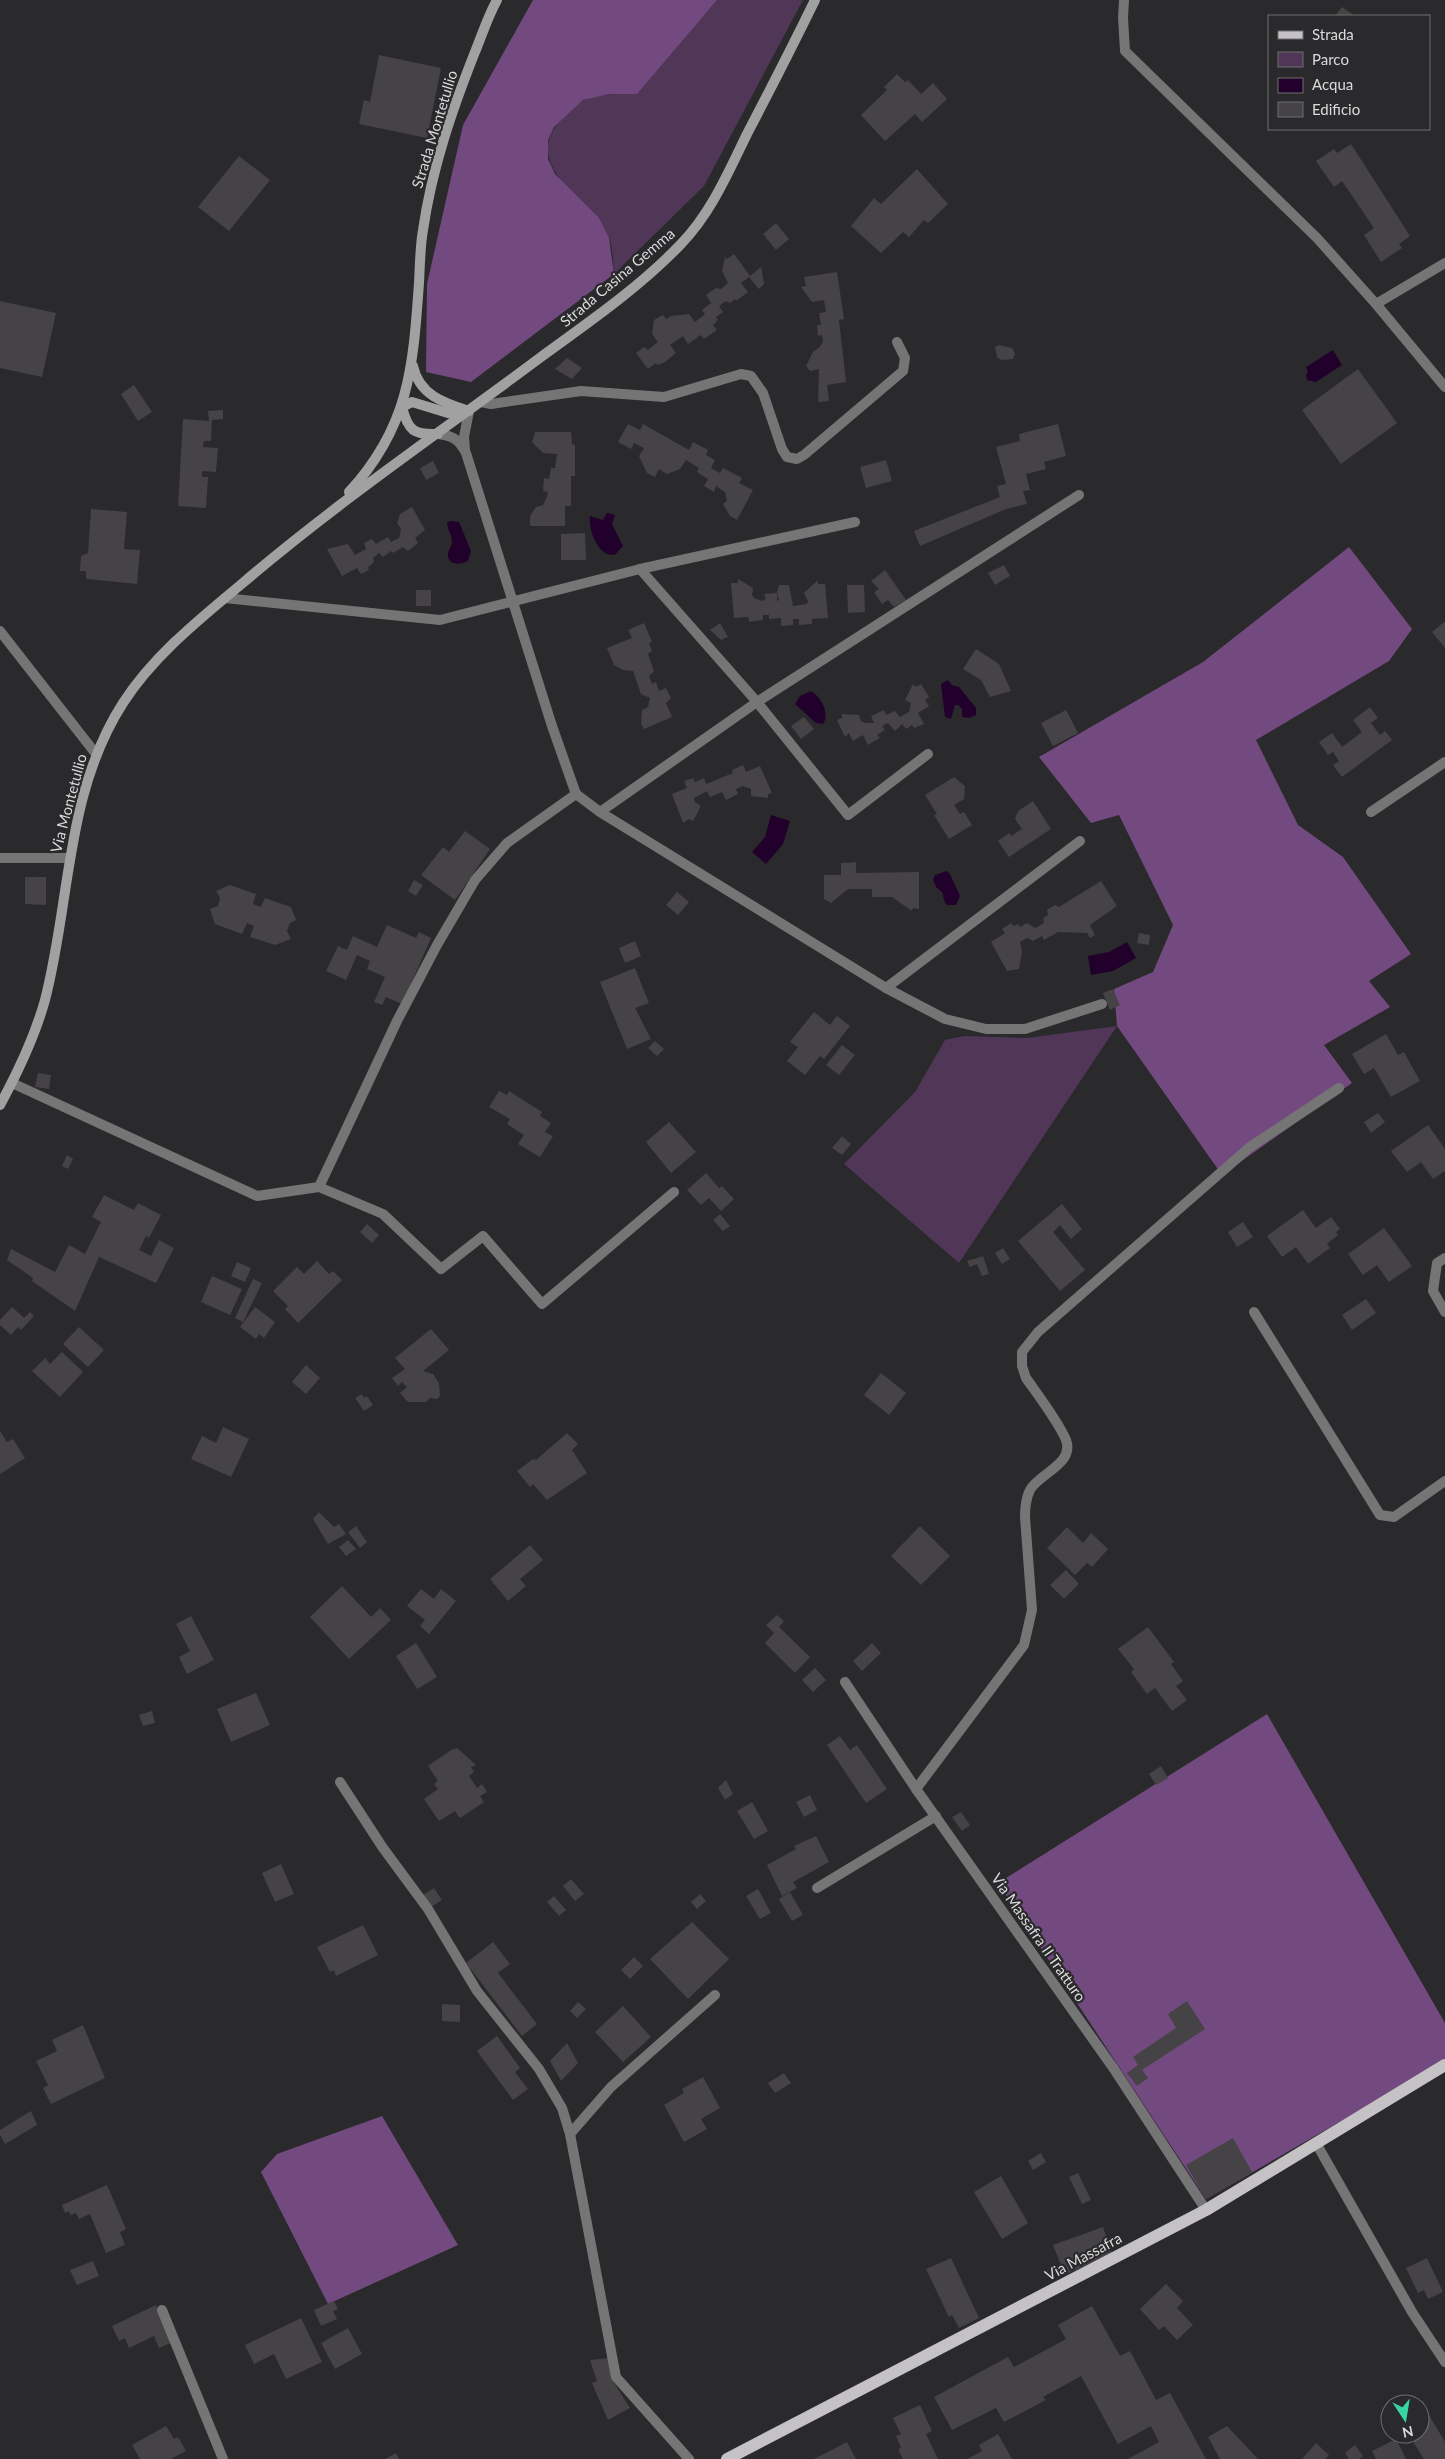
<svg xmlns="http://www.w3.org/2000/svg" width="1445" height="2459" font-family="Lato,sans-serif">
<rect width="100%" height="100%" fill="#2a292b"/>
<!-- green -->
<g fill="#503757">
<path d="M717 0H803L704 186 614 274C613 263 613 245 608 236 586 200 517 161 564 117 570 112 577 103 584 100 600 93 620 94 637 93Z"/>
<path d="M1117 1026 959 1263 844 1164 915 1092 945 1040 964 1036 1027 1038Z"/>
</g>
<!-- forest -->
<g fill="#734a7f">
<path d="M533 0H717L637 94H609L583 100 554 127 548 140V159L555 174 599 218 609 238 614 274 471 382 426 372 427 284 463 125Z"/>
<path d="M1349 547 1412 629 1389 661 1256 740 1298 825 1343 857 1411 954 1369 981 1390 1007 1324 1045 1352 1083 1222 1175 1117 1026 1114 989 1153 972 1173 925 1119 815 1091 823 1039 757 1203 662Z"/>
<path d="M1267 1714 1445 2023V2061L1206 2199 998 1883Z"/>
<path d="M382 2116 458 2245 328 2304 261 2172 277 2154Z"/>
</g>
<!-- water -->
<g fill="#21002c">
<path d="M1333 350 1342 365 1316 382 1307 380 1306 375 1308 372 1306 367Z"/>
<path d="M607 513 615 515 612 524 623 546 615 555C598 557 588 530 590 516L603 520Z"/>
<path d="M452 521 459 522 471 551 468 561C460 565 447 566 448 553 449 549 452 546 452 541 452 535 447 529 447 522Z"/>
<path d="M948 680 952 685 959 687 976 708V715L969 718 962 717V709L958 705H955L951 719 945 717 941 684Z"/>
<path d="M811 691C821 697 830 713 823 724L816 723 795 704 800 696Z"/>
<path d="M771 815 790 821 783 844 766 864 752 852 765 837Z"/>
<path d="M947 871 950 874 960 896 956 905H947L945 903 942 892 936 887 933 879 935 875Z"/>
<path d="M1127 942 1136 958 1113 971 1091 975 1088 956 1109 952Z"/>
</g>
<!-- building -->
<g fill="#454345">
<path d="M1342 7 1355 16H1335Z"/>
<path d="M379 55 441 68 427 138 359 124 364 100 370 102Z"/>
<path d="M897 74 905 82 908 80 921 94 933 83 947 99 922 122 915 114 885 141 861 115 887 90 884 87Z"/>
<path d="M1351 144 1410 236 1399 244 1402 248 1381 262 1364 235 1374 228 1342 181 1334 187 1316 161 1334 149 1337 153Z"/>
<path d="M239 156 270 180 229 231 198 207Z"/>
<path d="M917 169 948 204 928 223 924 220 909 237 903 232 881 253 851 226 874 198 881 204Z"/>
<path d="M776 223 789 239 776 250 763 234Z"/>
<path d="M734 254 750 276 761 267 764 284 759 289 749 277 741 283 748 292 736 301 735 299 730 303 726 301 719 306 723 312 716 317 718 320 713 325 717 330 704 339 701 335 688 344 683 336 670 345 676 353 665 362 658 365 656 363 648 369 636 353 644 347 648 350 658 342 652 334 654 320 663 315 666 319 671 316 689 314 695 322 705 314 702 310 711 303 706 295 716 288 721 289 728 283 722 271 725 257 727 259Z"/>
<path d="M837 272 844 319 839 320 846 382 827 385 829 401 818 402 819 369 810 371 806 366 813 352 820 347 823 341 822 335 818 336 817 325H821L819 313 826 312 824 300 812 302 801 287 806 286 804 277Z"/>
<path d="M0 301 56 313 42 377 0 368Z"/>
<path d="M999 345 1012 348 1015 354 1013 359 1001 360 997 357 995 347Z"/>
<path d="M567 358 582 368 572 379 555 369Z"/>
<path d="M1358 369 1397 423 1341 464 1302 410Z"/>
<path d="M134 385 152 412 138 421 121 394Z"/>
<path d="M223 410V419L212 420 211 441H204L203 447 218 448 216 472 202 471V477H208L206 508 178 506 183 419 209 421 208 411Z"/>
<path d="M628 424 640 430 643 424 689 450 693 442 708 450 706 455 715 460 711 468 720 473 723 468 742 478 739 483 753 490 737 520 730 516 723 504 727 501 725 492 716 486 714 492 704 486 708 479 697 472 699 468 686 460 680 469 667 474 659 469 655 477 647 473 639 456 644 448 634 443 631 449 618 442Z"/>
<path d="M1058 424 1066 456 1044 462 1046 469 1026 474 1030 490 1023 491 1027 504 1006 509 920 546 914 531 1000 497 997 486 1006 484 996 447 1020 441 1019 434Z"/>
<path d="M535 432H571L572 444 575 445V476H571V506H565V526H530V516L536 507 543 505 547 497 548 492 543 491 544 478 549 479 551 468H555L557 454 543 453 532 442Z"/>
<path d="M886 460 892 481 866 488 860 467Z"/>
<path d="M433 461 439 473 426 480 420 468Z"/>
<path d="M412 507 425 530 415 538 418 543 408 551 403 547 393 553 391 551 383 557 379 553 373 558 374 562 368 567 369 570 361 574 357 568 342 576 327 549 348 544 355 555 366 549 364 543 372 539 376 544 388 537 391 542 399 538 401 529 397 523 400 514Z"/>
<path d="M91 509 127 512 124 549 140 550 137 584 86 579V571H80L81 556 88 553Z"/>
<path d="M585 533 586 560H561V534Z"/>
<path d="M1004 565 1010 576 995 585 988 573Z"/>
<path d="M885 570 906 600 894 607 888 600 882 604 874 592 879 589 871 581Z"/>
<path d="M738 579 753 588 752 595 754 598 762 601 766 599 764 594 777 593V601L779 600 777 593 779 585H789L793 606 807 604 808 601 804 593 818 580V584H825L828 618 812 619V624L799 625V619H793V625L781 626V618L769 619V615H763V620L749 622 748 617 734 618 731 583H738Z"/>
<path d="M847 585H864L865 612 848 613Z"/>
<rect x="416" y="590" width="15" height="16"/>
<path d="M1444 622 1445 623V648L1432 632Z"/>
<path d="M644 623 652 642 649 643 652 651 648 654 654 671 649 676 652 684 656 682 659 691 666 688 671 698 666 703 672 717 644 729 641 724 642 710 648 707 650 698 641 694 633 671 623 670 614 665 607 648 632 638 628 630Z"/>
<path d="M720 623 728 637 721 640 710 630Z"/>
<path d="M976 649 999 664 1011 691 990 697 981 680 963 669Z"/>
<path d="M913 684 916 687 921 684 929 697 925 700 929 706 918 713 924 724 914 728 912 725 906 729 902 724 895 731 888 723 882 726 885 730 877 735 880 738 868 745 863 735 853 741 849 733 845 737 837 720 842 718V714L859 715 861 721 865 723H874L871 716 884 710 886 715 895 711 900 717 909 712 911 703 905 700Z"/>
<path d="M1370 707 1378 718 1371 723 1380 735 1385 731 1392 740 1342 777 1333 765 1339 761 1333 752 1328 755 1319 742 1332 733 1342 747 1362 732 1353 720Z"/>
<path d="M1066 710 1078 733 1053 746 1041 723Z"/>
<path d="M804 717 814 729 801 739 791 726Z"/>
<path d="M743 765 746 772 760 766 772 793 768 794V798L751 796V789L743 786 736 789 738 794 726 800 722 792 710 797 707 791 694 798 695 802 701 806 693 821 689 819 683 823 672 794 687 788 684 781 693 778 695 782 704 778 706 784 733 773 732 770Z"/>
<path d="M954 777 965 786 964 799 954 805 960 814 964 812 972 825 949 839 934 815 937 814 925 795Z"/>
<path d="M1033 801 1051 829 1009 857 998 841 1009 833 1011 836 1022 829 1015 819 1018 811Z"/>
<path d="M465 831 490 849 455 900 421 875 443 847 449 852Z"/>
<path d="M856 862V873L919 872V909L913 908 912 911 892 897H872V889H848L831 903 824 899V875H841V863Z"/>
<path d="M25 877H46V905L25 904Z"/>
<path d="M414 880 423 885 416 896 408 891Z"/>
<path d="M1101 881 1117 906 1090 925 1095 935 1090 938 1087 933 1058 932 1044 940 1042 936 1033 941 1027 938 1020 942 1022 952 1019 969 1007 971 991 942 1005 933 1002 929 1011 923 1013 926 1018 924 1020 927 1027 923 1035 928 1044 923 1043 918 1048 915 1047 910 1055 905 1059 907Z"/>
<path d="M230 885 256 894 253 904 261 907 265 898 291 907 296 920 290 923 287 931 291 939 275 945 250 937 254 926 247 923 242 934 215 924 210 909 218 906 220 898 216 891Z"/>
<path d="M677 892 689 902 678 915 666 905Z"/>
<path d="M387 925 416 938 419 932 431 938 402 1004 386 997 382 1005 374 1002 385 977 367 969 370 961 357 955 346 980 326 971 338 946 347 950 353 936 377 947Z"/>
<path d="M1139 933 1150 935 1149 945 1137 943Z"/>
<path d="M635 941 641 956 625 963 619 948Z"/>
<path d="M635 968 649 1003 635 1008 651 1039 627 1049 600 982Z"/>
<path d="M1113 989 1120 1005 1110 1010 1103 993Z"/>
<path d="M814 1012 830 1025 837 1016 850 1026 824 1059 820 1056 805 1075 787 1061 798 1047 790 1042Z"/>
<path d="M1386 1034 1398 1055 1404 1052 1420 1081 1391 1097 1374 1068 1364 1074 1352 1054Z"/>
<path d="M655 1041 664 1049 657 1056 648 1048Z"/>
<path d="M842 1045 855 1055 839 1075 826 1065Z"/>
<path d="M38 1073 51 1075 49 1089 35 1087Z"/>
<path d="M499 1091 507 1095 509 1091 542 1112 540 1116 551 1123 545 1132 553 1136 540 1157 518 1144 524 1135 507 1124 510 1119 489 1107Z"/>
<path d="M1378 1113 1385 1122 1371 1133 1364 1122Z"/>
<path d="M669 1122 696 1152 671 1173 646 1142Z"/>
<path d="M1428 1125 1445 1149V1171L1433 1179 1421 1162 1407 1172 1391 1151Z"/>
<path d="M842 1136 851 1144 842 1155 832 1148Z"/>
<path d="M67 1155 73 1159 68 1169 62 1166Z"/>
<path d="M706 1173 719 1188 722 1186 734 1199 721 1211 709 1198 701 1205 687 1190Z"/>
<path d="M104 1195 134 1210 138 1203 161 1215 149 1238 146 1236 139 1250 151 1256 159 1240 174 1248 156 1283 99 1257 75 1311 32 1281 33 1278 7 1260 11 1249 55 1272 69 1245 85 1254 101 1222 92 1217Z"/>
<path d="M1062 1204 1082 1229 1071 1239 1060 1225 1053 1232 1085 1270 1060 1291 1018 1241Z"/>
<path d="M1303 1210 1316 1228 1331 1217 1340 1229 1336 1232 1338 1235 1327 1244 1330 1248 1308 1264 1296 1247 1282 1257 1267 1236Z"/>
<path d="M720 1214 730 1226 723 1231 713 1220Z"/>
<path d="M1243 1222 1253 1237 1237 1247 1228 1232Z"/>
<path d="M367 1224 379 1235 372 1243 360 1232Z"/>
<path d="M1384 1228 1412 1266 1389 1282 1377 1265 1363 1275 1348 1254Z"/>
<path d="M1003 1248 1010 1259 1002 1264 995 1253Z"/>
<path d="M983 1256 989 1274 982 1276 977 1264 970 1267 967 1261Z"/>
<path d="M317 1261 329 1274 333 1271 342 1280 298 1323 285 1309 288 1306 273 1291 297 1267 304 1274Z"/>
<path d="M237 1262 251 1268 245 1282 231 1276Z"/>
<path d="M212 1276 242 1289 230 1315 201 1302Z"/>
<path d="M253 1279 262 1283 243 1322 235 1318Z"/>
<path d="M1366 1299 1376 1313 1352 1330 1342 1315Z"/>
<path d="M12 1307 24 1318 30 1312 34 1316 21 1330 18 1327 11 1335 0 1325V1320Z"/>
<path d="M255 1307 275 1322 264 1338 259 1334 256 1339 240 1327Z"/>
<path d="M79 1327 104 1350 88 1367 63 1344Z"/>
<path d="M431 1329 449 1350 423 1371 433 1374 439 1383 440 1396 437 1399 430 1398 426 1402H408L400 1393 407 1387 402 1382 398 1386 392 1378 405 1369 395 1358Z"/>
<path d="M62 1352 83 1372 60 1397 32 1371 45 1358 50 1364Z"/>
<path d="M306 1365 320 1378 306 1394 292 1382Z"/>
<path d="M881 1373 906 1393 889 1415 864 1395Z"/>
<path d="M362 1394 364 1398 367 1396 373 1405 364 1411 355 1398Z"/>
<path d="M223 1427 249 1439 231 1477 191 1459 202 1436 216 1443Z"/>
<path d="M0 1431 7 1442 13 1439 25 1458 0 1474Z"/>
<path d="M567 1433 578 1444 572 1450 587 1473 547 1500 533 1484 530 1487 517 1471 533 1459 536 1460Z"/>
<path d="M319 1512 334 1527 339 1524 346 1534 328 1544 313 1519Z"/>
<path d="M356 1526 367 1542 360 1548 348 1532Z"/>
<path d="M920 1526 950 1556 921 1585 891 1556Z"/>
<path d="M1067 1527 1083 1543 1091 1533 1108 1549 1092 1567 1087 1563 1075 1575 1047 1548Z"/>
<path d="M348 1540 356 1549 346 1556 339 1547Z"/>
<path d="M530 1545 543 1560 520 1579 526 1586 508 1601 490 1579Z"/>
<path d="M1066 1570 1079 1584 1064 1599 1050 1585Z"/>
<path d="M342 1586 371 1617 380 1608 391 1620 349 1659 310 1617Z"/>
<path d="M421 1589 434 1599 441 1589 456 1601 429 1634 420 1626 425 1620 407 1606Z"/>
<path d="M777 1615 784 1621 779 1627 810 1657 795 1673 765 1643 774 1633 766 1625Z"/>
<path d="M191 1616 214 1660 187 1674 179 1657 190 1651 176 1624Z"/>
<path d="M1148 1627 1174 1662 1171 1664 1183 1681 1176 1686 1187 1700 1172 1711 1155 1688 1147 1694 1131 1672 1134 1669 1118 1649Z"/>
<path d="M416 1643 437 1677 417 1689 396 1656Z"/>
<path d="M872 1643 881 1653 862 1671 853 1661Z"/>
<path d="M815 1668 826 1680 813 1692 802 1680Z"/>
<path d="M256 1693 270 1725 231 1742 217 1709Z"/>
<path d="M152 1711 155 1723 143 1726 139 1715Z"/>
<path d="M840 1736 850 1750 857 1745 887 1789 866 1803 827 1745Z"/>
<path d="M457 1748 476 1765 471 1767 474 1772 469 1776 477 1788 482 1784 487 1792 480 1796 484 1802 460 1818 455 1811 439 1821 424 1799 438 1789 434 1784 438 1781 428 1766 451 1750Z"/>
<path d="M1161 1766 1168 1778 1156 1785 1149 1774Z"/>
<path d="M726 1780 733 1794 725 1800 718 1788Z"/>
<path d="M810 1795 817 1810 804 1817 796 1802Z"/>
<path d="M752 1802 768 1831 754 1839 737 1811Z"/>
<path d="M961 1812 970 1825 962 1831 952 1817Z"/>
<path d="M816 1836 829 1862 793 1882 797 1888 782 1896 767 1865 796 1849 794 1846Z"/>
<path d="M281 1864 294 1894 275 1902 262 1873Z"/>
<path d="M571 1879 584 1894 575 1901 563 1886Z"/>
<path d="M434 1888 442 1900 431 1907 423 1895Z"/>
<path d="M758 1889 771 1913 760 1919 746 1896Z"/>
<path d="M790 1892 803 1915 792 1921 779 1899Z"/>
<path d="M700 1894 706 1901 697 1909 691 1902Z"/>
<path d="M554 1896 566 1910 559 1916 547 1902Z"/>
<path d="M692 1922 729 1959 688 1999 650 1959Z"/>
<path d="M363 1925 378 1955 336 1976 334 1970 330 1972 317 1947Z"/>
<path d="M493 1942 510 1964 498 1973 537 2024 522 2036 466 1963Z"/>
<path d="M634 1957 643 1966 630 1979 621 1970Z"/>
<path d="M1187 2001 1205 2029 1142 2070 1148 2078 1137 2086 1127 2073 1138 2065 1133 2057 1176 2028 1168 2014Z"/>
<path d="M578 2002 586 2009 577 2018 570 2011Z"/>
<path d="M442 2004 460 2005V2022L442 2021Z"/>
<path d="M623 2006 651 2037 623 2062 595 2032Z"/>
<path d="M83 2025 105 2078 51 2104 43 2088 48 2085 36 2061 57 2051 52 2040Z"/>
<path d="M497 2036 520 2068 515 2072 528 2089 513 2100 477 2051Z"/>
<path d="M567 2043 578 2063 561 2081 550 2061Z"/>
<path d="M784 2073 791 2083 775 2093 768 2083Z"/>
<path d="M703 2077 720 2108 701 2119 707 2129 684 2142 664 2105 684 2093 682 2089Z"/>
<path d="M31 2111 37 2125 5 2144 0 2135V2130Z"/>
<path d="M1233 2138 1252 2172 1206 2199 1186 2165Z"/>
<path d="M1041 2153 1046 2162 1033 2170 1028 2161Z"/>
<path d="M1078 2173 1091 2200 1082 2204 1069 2177Z"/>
<path d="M1001 2176 1028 2223 1002 2239 974 2192Z"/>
<path d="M107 2185 126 2229 120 2232 125 2245 106 2253 90 2214 79 2219 76 2213 70 2215 69 2211 65 2213 62 2205Z"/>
<path d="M1103 2227 1112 2253 1065 2275 1053 2245Z"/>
<path d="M951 2258 979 2318 959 2328 952 2315 949 2317 926 2269Z"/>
<path d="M1427 2258 1443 2292 1428 2299 1424 2290 1418 2293 1406 2268Z"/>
<path d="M93 2261 99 2276 77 2285 70 2270Z"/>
<path d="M1166 2284 1183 2301 1177 2308 1193 2325 1177 2340 1164 2326 1159 2330 1140 2309Z"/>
<path d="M334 2301 338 2309 333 2311 337 2319 321 2326 314 2310Z"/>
<path d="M156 2305 173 2342 159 2348 154 2336 129 2348 125 2338 119 2341 112 2326Z"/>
<path d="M1092 2306 1120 2356 1130 2351 1156 2400 1170 2393 1206 2459H1128L1159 2442 1151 2426 1118 2444 1081 2376 1043 2397 1046 2400 1004 2422 996 2408 952 2430 934 2397 1008 2357 1014 2367 1066 2339 1058 2325Z"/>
<path d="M301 2318 322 2362 286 2379 274 2354 254 2364 245 2345Z"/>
<path d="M348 2328 362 2354 335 2369 321 2343Z"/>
<path d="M610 2358 613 2381 630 2408 608 2420 592 2383 597 2381 590 2360Z"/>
<path d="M920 2405 932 2431 926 2434 938 2459H903L898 2449 901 2448 896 2436 901 2434 893 2418Z"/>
<path d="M1429 2415 1445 2442V2459H1424L1408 2434H1420V2420Z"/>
<path d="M166 2426 174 2439 178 2437 186 2451 171 2459H140L132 2445Z"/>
<path d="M1227 2426 1258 2459H1220L1208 2437Z"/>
<path d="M998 2434 1012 2459H967L982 2451 979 2445Z"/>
<path d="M1396 2439 1406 2459H1376L1372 2451Z"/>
<path d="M847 2442 856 2459H814Z"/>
<path d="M1316 2443 1329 2455 1325 2459H1302Z"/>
<path d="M1355 2445 1363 2456 1359 2459H1349L1345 2453Z"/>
<path d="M396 2453 399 2459H385Z"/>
</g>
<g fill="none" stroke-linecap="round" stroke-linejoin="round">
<!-- street -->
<g stroke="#767576" stroke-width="10">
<path d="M1124 0 1123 18 1125 51 1317 238 1376 304 1445 387"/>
<path d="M1376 304 1445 263"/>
<path d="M481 402 491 404 581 391 664 397 741 374 751 376 763 393 782 449 787 457 797 459 804 455 903 371 905 358 897 342"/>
<path d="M438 434C454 436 459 440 466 453L552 726 576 794 600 812 886 988 945 1019 986 1029H1025L1102 1004"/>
<path d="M465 450 464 437 469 411"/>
<path d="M640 569 757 702 848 815 928 754"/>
<path d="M225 598 440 620 640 569 855 522"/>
<path d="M0 631 96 754"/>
<path d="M600 812 757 702 1079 495"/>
<path d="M1371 812 1445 762"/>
<path d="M0 858H68"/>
<path d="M886 988 1080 841"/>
<path d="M12 1083 257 1196 319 1187 383 1214 441 1269 483 1236 542 1304 674 1192"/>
<path d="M319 1187 397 1021 437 945 475 880 507 843 576 794"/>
<path d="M1445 1258 1437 1263 1433 1291 1445 1312"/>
<path d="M1254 1312 1380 1515 1394 1517 1445 1481"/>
<path d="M845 1682 916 1789 1114 2069 1206 2210"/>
<path d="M340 1782 383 1848 428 1909 477 1991 539 2069 562 2108 570 2134 616 2377 689 2459"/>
<path d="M916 1789 1024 1645 1032 1610 1025 1517C1025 1508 1026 1498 1030 1490 1038 1474 1075 1464 1066 1440 1058 1421 1038 1395 1026 1378L1022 1366V1352L1038 1332 1250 1147 1339 1088"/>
<path d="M817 1888 936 1816"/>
<path d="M570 2134 611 2087 715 1995"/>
<path d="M1316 2143 1412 2312 1445 2362"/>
<path d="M162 2310 223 2459"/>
</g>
<!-- secondary -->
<g stroke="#a2a1a2" stroke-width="10">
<path d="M413 366C419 395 444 403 469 411"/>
<path d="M402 407 412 402 448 413 463 411"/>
<path d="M402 407C408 431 414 435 438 434"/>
<path d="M349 492C409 427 413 368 419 283 420 265 420 247 423 230 432 168 452 110 475 52 482 35 488 16 497 0"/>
<path d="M0 1105C18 1072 35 1036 45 1000 71 900 65 793 123 703 154 655 201 618 244 582 339 501 442 431 541 357 589 322 640 287 681 244 711 213 728 173 747 134 770 90 793 45 815 0"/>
</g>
<!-- primary -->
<path stroke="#c4c2c4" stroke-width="12" d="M727 2459 1206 2210 1445 2065"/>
</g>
<g text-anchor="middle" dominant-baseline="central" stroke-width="4.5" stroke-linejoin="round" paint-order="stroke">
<!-- street labels -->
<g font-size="15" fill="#dbdadb" stroke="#2a292b">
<text transform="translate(434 129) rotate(-73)">Strada Montetullio</text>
<text transform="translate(617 277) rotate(-40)">Strada Casina Gemma</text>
<text transform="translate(68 803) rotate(-75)">Via Montetullio</text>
<text transform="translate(1039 1937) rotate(55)">Via Massafra II Tratturo</text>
<text transform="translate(1083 2256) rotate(-28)">Via Massafra</text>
</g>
</g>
<!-- legend -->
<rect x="1268" y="15" width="162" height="115" fill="#2a292b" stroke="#717071"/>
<rect x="1278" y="31" width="25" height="8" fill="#c4c2c4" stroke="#717071"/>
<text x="1312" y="40" font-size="15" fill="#dbdadb">Strada</text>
<rect x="1278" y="52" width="25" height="15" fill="#503757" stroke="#717071"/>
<text x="1312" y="65" font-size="15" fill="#dbdadb">Parco</text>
<rect x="1278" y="78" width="25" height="15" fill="#21002c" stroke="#717071"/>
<text x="1312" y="90" font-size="15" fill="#dbdadb">Acqua</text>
<rect x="1278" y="102" width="25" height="15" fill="#454345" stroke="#717071"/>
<text x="1312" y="115" font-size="15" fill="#dbdadb">Edificio</text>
<!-- north arrow -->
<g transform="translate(1405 2419) rotate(168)"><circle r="24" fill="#2a292b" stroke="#717071"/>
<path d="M0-4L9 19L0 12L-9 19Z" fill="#39d4a5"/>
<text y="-8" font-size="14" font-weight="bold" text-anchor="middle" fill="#dbdadb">N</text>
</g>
</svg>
